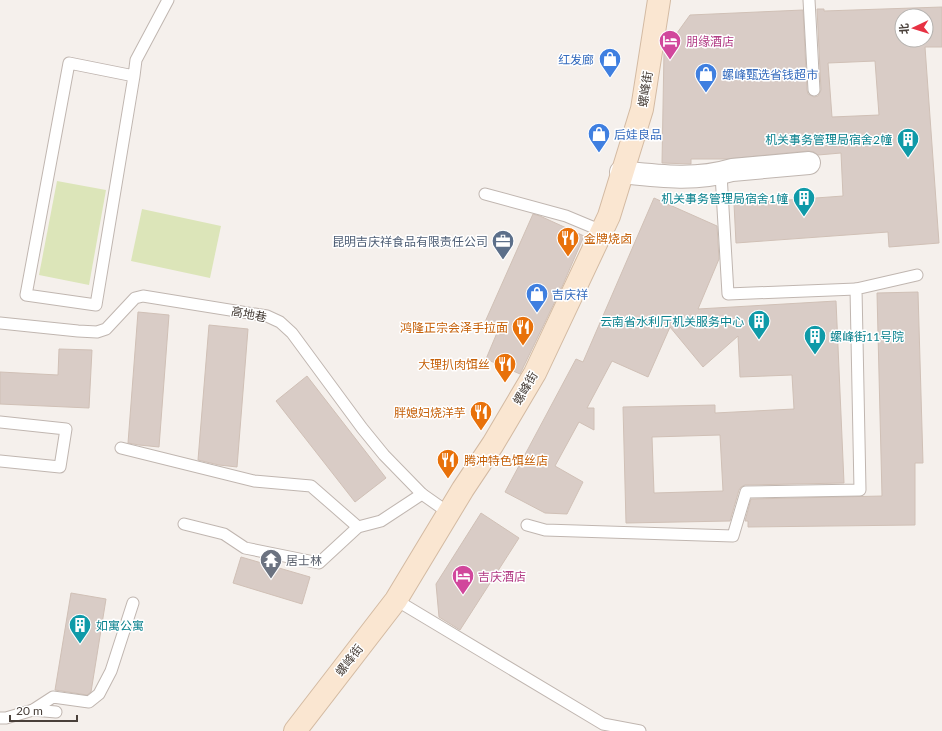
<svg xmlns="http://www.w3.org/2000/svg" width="942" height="731" font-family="Lato,'Noto Sans SC',sans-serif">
<rect width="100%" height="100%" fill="#f5f0ec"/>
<!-- green -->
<g fill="#dce5b9">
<path d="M57 181 106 190 89 285 39 275Z"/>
<path d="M142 209 221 226 210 278 131 261Z"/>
</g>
<!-- building -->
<g fill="#d9ccc6" stroke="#d0c0b6" fill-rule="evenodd">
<path d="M942 7V47H925L939 243 889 247 888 232 736 243 734 204 843 196 841 153 818 155 814 152 808 151 726 159H691V164L662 163 664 51 690 15 803 10 807 90 808 94 814 97 818 96 821 90 817 9H824V11ZM902 16H926V40H902ZM875 61 879 115 832 117 828 63Z"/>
<path d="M654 198 717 226 719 259 698 309 836 301 844 483 745 485 741 487 739 490 730 521 626 523 623 407 715 405V413L794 409 792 375 740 377 738 336 703 367 670 327 648 377 612 361 587 408H594V430L579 422 555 466 583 482 567 514 545 513 505 492 576 359 583 362ZM720 435 723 491 654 493 652 437Z"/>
<path d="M533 214 540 216 584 236 561 289 520 374 486 359 499 328 485 322Z"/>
<path d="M918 292 923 463H915V525L748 527V521H745L751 499 882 496 877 293Z"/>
<path d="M138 312 169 315 159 447 139 445 128 443Z"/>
<path d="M209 325 248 329 237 467 219 465 198 460Z"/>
<path d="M59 349 92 350 89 408 0 404V372L58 375Z"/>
<path d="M307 376 386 478 355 502 276 401Z"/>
<path d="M481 513 519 538 460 630 439 617 436 584Z"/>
<path d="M241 557 310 577 302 604 233 583Z"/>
<path d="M71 593 106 599 91 692 87 695 55 690Z"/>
</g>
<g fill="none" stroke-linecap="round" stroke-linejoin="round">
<!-- lane casing -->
<g stroke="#c0b6b0" stroke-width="13">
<g id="lane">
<path d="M809 0 814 90"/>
<path d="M134 76 69 63 26 295 96 305 134 76 136 60 168 0"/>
<path d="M721 174 728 294 856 289"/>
<path d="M485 194 566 216 602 231"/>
<path d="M0 323 78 331 97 332 106 329 135 298 143 296 267 316 280 322 292 333 362 428 384 455 422 494 449 513"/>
<path d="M0 422 66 429 60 467 0 461"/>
<path d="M121 448 254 481 311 486 358 527"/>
<path d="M184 524 224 534 245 548 319 563 358 527 381 521 422 494"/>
<path d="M527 525 545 530 733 536 746 492 860 490 856 289 917 275"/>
<path d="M396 600 603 724 640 731"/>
<path d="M33 710 56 712"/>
<path d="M0 718H6L33 710 53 697 89 702 99 694 111 671 133 603"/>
</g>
</g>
<!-- street casing -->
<g stroke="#c0b6b0" stroke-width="24">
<path id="street" d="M621 172C658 176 696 181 732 170L809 163"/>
</g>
<!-- secondary casing -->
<g stroke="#d3baa2" stroke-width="24">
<path id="secondary" d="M295 731 396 600 463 489 493 444 535 373 609 216 642 109 659 0"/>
</g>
<!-- lane -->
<use href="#lane" stroke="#fff" stroke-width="11"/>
<!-- street -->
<use href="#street" stroke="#fff" stroke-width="22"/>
<!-- secondary -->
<use href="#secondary" stroke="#fae6d1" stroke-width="22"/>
</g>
<!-- icons -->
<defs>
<g id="hotel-pin" transform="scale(1.15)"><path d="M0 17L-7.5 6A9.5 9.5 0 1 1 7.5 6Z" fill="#d1479c" stroke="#fff"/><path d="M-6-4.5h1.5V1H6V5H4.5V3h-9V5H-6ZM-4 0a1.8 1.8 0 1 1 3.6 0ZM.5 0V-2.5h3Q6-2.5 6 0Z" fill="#fff"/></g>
<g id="shop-pin" transform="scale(1.15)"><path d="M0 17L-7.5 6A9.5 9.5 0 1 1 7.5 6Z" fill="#3f7fe0" stroke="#fff"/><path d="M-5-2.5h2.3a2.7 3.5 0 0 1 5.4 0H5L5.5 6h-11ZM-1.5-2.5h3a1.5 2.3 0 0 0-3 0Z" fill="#fff"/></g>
<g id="building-pin" transform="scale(1.15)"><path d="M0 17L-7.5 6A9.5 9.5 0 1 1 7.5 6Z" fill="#0f9aa8" stroke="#fff"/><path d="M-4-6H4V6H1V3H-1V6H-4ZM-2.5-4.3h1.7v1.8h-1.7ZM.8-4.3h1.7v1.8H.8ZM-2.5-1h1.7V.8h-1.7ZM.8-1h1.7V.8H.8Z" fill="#fff"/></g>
<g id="restaurant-pin" transform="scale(1.15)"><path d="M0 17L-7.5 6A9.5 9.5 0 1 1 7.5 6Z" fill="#e8710a" stroke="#fff"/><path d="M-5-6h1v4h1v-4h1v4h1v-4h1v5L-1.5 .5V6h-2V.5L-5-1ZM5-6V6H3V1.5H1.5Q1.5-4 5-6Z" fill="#fff"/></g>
<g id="office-pin" transform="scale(1.15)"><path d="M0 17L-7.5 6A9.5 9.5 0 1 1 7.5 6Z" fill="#5c6f8a" stroke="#fff"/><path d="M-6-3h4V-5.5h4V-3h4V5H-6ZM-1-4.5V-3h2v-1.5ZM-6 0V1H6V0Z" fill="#fff"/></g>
<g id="temple-pin" transform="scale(1.15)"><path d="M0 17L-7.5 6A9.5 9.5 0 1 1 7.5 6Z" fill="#6b7280" stroke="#fff"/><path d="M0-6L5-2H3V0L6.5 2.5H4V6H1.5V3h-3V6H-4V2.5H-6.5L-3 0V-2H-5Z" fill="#fff"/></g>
</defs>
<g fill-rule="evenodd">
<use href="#hotel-pin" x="670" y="41"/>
<use href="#shop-pin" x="610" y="59"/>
<use href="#shop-pin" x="706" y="74"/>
<use href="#shop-pin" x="599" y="134"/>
<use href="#building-pin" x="908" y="139"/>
<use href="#building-pin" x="804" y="198"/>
<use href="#restaurant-pin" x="568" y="238"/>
<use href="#office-pin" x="503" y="241"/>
<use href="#shop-pin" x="537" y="294"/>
<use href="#building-pin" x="759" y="321"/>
<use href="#restaurant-pin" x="523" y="327"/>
<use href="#building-pin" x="815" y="336"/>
<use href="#restaurant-pin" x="505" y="364"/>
<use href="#restaurant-pin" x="481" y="412"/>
<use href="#restaurant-pin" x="448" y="460"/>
<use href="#temple-pin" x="271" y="560"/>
<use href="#hotel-pin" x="463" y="576"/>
<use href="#building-pin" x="80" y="625"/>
</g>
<g text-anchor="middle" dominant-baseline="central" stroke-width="3" stroke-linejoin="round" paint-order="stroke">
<!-- hotel labels -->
<g font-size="12" fill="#b23c85" stroke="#fff" text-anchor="start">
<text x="686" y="41">朋缘酒店</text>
<text x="478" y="576">吉庆酒店</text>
</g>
<!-- shop labels -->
<g font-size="12" fill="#366cbe" stroke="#fff" text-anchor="start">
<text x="594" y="59" text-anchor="end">红发廊</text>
<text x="722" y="74">螺峰甄选省钱超市</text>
<text x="614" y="134">后娃良品</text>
<text x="552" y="294">吉庆祥</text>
</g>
<!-- street labels -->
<g font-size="12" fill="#49403a" stroke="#fff">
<text transform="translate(645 89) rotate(-81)">螺峰街</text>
<text transform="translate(249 314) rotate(11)">高地巷</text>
<text transform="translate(525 388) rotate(-60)">螺峰街</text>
<text transform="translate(349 660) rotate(-52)">螺峰街</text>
</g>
<!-- culture labels -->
<g font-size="12" fill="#0d838f" stroke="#fff" text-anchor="end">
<text x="892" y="139">机关事务管理局宿舍2幢</text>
<text x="788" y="198">机关事务管理局宿舍1幢</text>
<text x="744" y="321">云南省水利厅机关服务中心</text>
<text x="830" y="336" text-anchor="start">螺峰街11号院</text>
<text x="96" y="625" text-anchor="start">如寓公寓</text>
</g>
<!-- food labels -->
<g font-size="12" fill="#c56008" stroke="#fff" text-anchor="end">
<text x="584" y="238" text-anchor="start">金牌烧卤</text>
<text x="508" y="327">鸿隆正宗会泽手拉面</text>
<text x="490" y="364">大理扒肉饵丝</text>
<text x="466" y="412">胖媳妇烧洋芋</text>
<text x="464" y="460" text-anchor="start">腾冲特色饵丝店</text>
</g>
<!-- service labels -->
<g font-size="12" fill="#4e5e75" stroke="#fff" text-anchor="end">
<text x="488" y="241">昆明吉庆祥食品有限责任公司</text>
</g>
<!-- worship labels -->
<g font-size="12" fill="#5b616d" stroke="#fff" text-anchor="start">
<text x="286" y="560">居士林</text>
</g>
</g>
<!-- north arrow -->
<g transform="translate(914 28) rotate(266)"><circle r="19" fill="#ffffff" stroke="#b6b3b0"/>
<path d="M0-3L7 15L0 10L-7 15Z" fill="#e73143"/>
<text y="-6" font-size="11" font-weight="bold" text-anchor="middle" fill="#49403a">北</text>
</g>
<!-- scale -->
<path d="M10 715v6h67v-6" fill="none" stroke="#49403a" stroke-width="2"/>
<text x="16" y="715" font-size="12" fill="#49403a" stroke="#ffffff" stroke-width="3" paint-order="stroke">20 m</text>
</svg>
